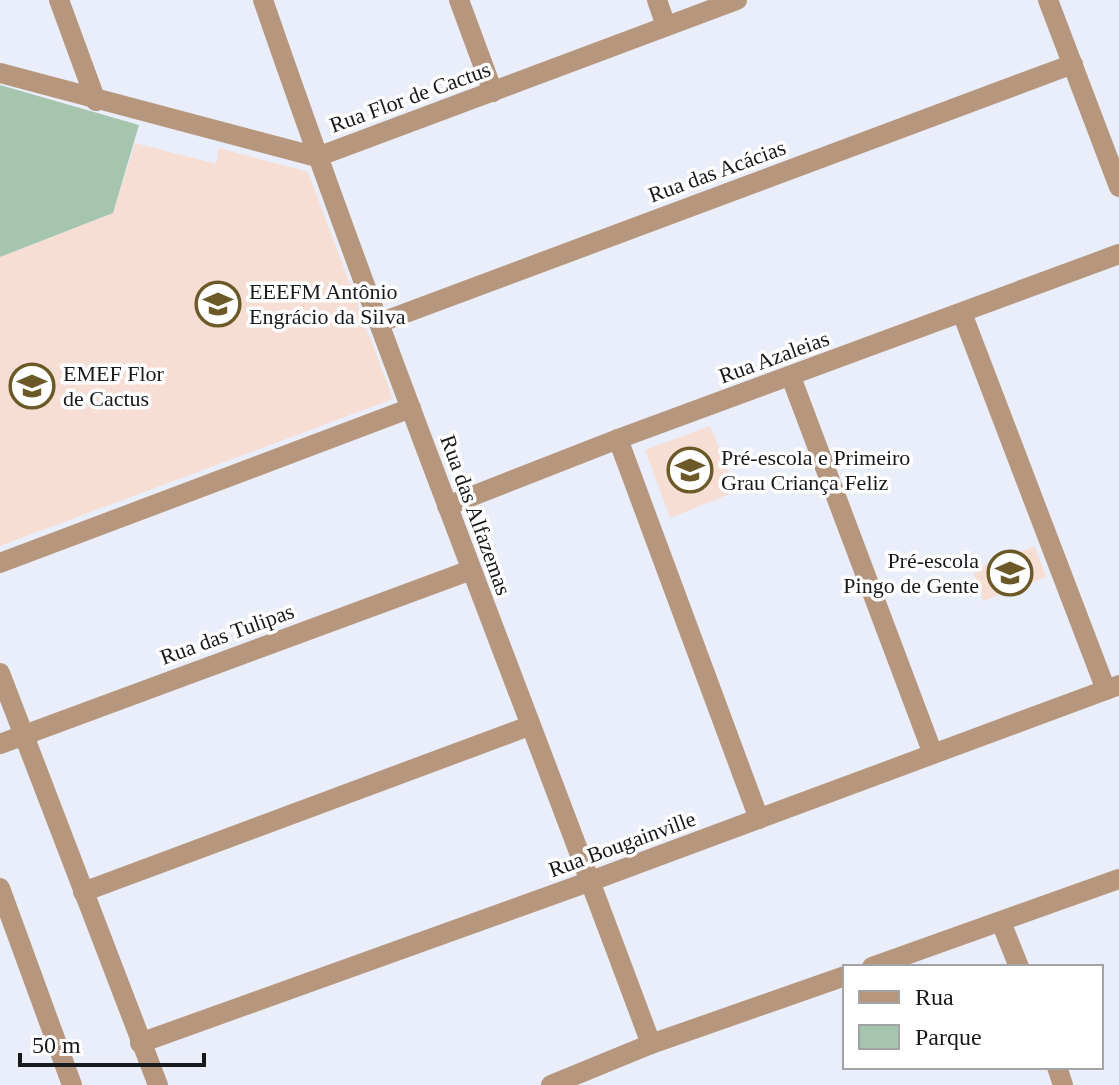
<svg xmlns="http://www.w3.org/2000/svg" width="1119" height="1085" font-family="Georgia,serif">
<rect width="100%" height="100%" fill="#eaeefa"/>
<!-- education -->
<g fill="#f7ded5">
<path d="M135 143 216 164 219 148 308 172 393 399 0 546V257L113 213Z"/>
<path d="M710 426 737 491 670 518 645 450Z"/>
<path d="M1035 546 1046 577 983 601 973 570Z"/>
</g>
<!-- green -->
<path fill="#a6c5af" d="M0 85 139 125 113 213 0 257Z"/>
<g fill="none" stroke-linecap="round" stroke-linejoin="round">
<!-- street -->
<g stroke="#b6967c" stroke-width="20">
<path d="M59 0 96 101"/>
<path d="M263 0C384 351 522 696 651 1044"/>
<path d="M459 0 493 92"/>
<path d="M657 0 666 26"/>
<path d="M1048 0 1119 187"/>
<path d="M0 73 317 157 737 0"/>
<path d="M962 313 1106 690"/>
<path d="M379 323 1073 64"/>
<path d="M791 377 933 754"/>
<path d="M618 439 759 819"/>
<path d="M447 506 618 439 1119 254"/>
<path d="M0 563 411 408"/>
<path d="M0 673 158 1085"/>
<path d="M0 744 471 570"/>
<path d="M0 888 72 1085"/>
<path d="M83 892 529 726"/>
<path d="M1001 922 1019 967"/>
<path d="M872 967 1119 879"/>
<path d="M140 1043 591 881 1119 685"/>
<path d="M1057 1067 1063 1085"/>
<path d="M551 1085 651 1044 845 976"/>
</g>
</g>
<!-- icons -->
<defs>
<g id="school-ring" transform="scale(2.3)"><circle r="9.5" fill="#fff" stroke="#6b5927" stroke-width="1.5"/><path d="M0-5L7-2L0 1L-7-2ZM-4 1L0 2.5L4 1V4Q0 6-4 4Z" fill="#6b5927"/></g>
</defs>
<g fill-rule="evenodd">
<use href="#school-ring" x="218" y="304"/>
<use href="#school-ring" x="32" y="386"/>
<use href="#school-ring" x="690" y="470"/>
<use href="#school-ring" x="1010" y="573"/>
</g>
<g text-anchor="middle" dominant-baseline="central" stroke-width="7" stroke-linejoin="round" paint-order="stroke">
<!-- street labels -->
<g font-size="22" fill="#191a1e" stroke="#fff">
<text transform="translate(410 97) rotate(-20)">Rua Flor de Cactus</text>
<text transform="translate(717 171) rotate(-20)">Rua das Acácias</text>
<text transform="translate(774 357) rotate(-20)">Rua Azaleias</text>
<text transform="translate(476 515) rotate(70)">Rua das Alfazemas</text>
<text transform="translate(227 634) rotate(-20)">Rua das Tulipas</text>
<text transform="translate(622 844) rotate(-20)">Rua Bougainville</text>
</g>
<!-- poi labels -->
<g font-size="22" fill="#191a1e" stroke="#fff" text-anchor="start">
<text x="249" y="291">EEEFM Antônio<tspan x="249" dy="25">Engrácio da Silva</tspan></text>
<text x="63" y="373">EMEF Flor<tspan x="63" dy="25">de Cactus</tspan></text>
<text x="721" y="457">Pré-escola e Primeiro<tspan x="721" dy="25">Grau Criança Feliz</tspan></text>
<text x="979" y="560" text-anchor="end">Pré-escola<tspan x="979" dy="25">Pingo de Gente</tspan></text>
</g>
</g>
<!-- legend -->
<rect x="843" y="965" width="260" height="104" fill="#ffffff" stroke="#a3a3a5" stroke-width="2"/>
<rect x="859" y="991" width="40" height="12" fill="#b6967c" stroke="#a3a3a5" stroke-width="2"/>
<text x="915" y="1005" font-size="24" fill="#191a1e">Rua</text>
<rect x="859" y="1025" width="40" height="24" fill="#a6c5af" stroke="#a3a3a5" stroke-width="2"/>
<text x="915" y="1045" font-size="24" fill="#191a1e">Parque</text>
<!-- scale -->
<path d="M20 1053v12h184v-12" fill="none" stroke="#191a1e" stroke-width="4"/>
<text x="32" y="1053" font-size="24" fill="#191a1e" stroke="#ffffff" stroke-width="6" paint-order="stroke">50 m</text>
</svg>
